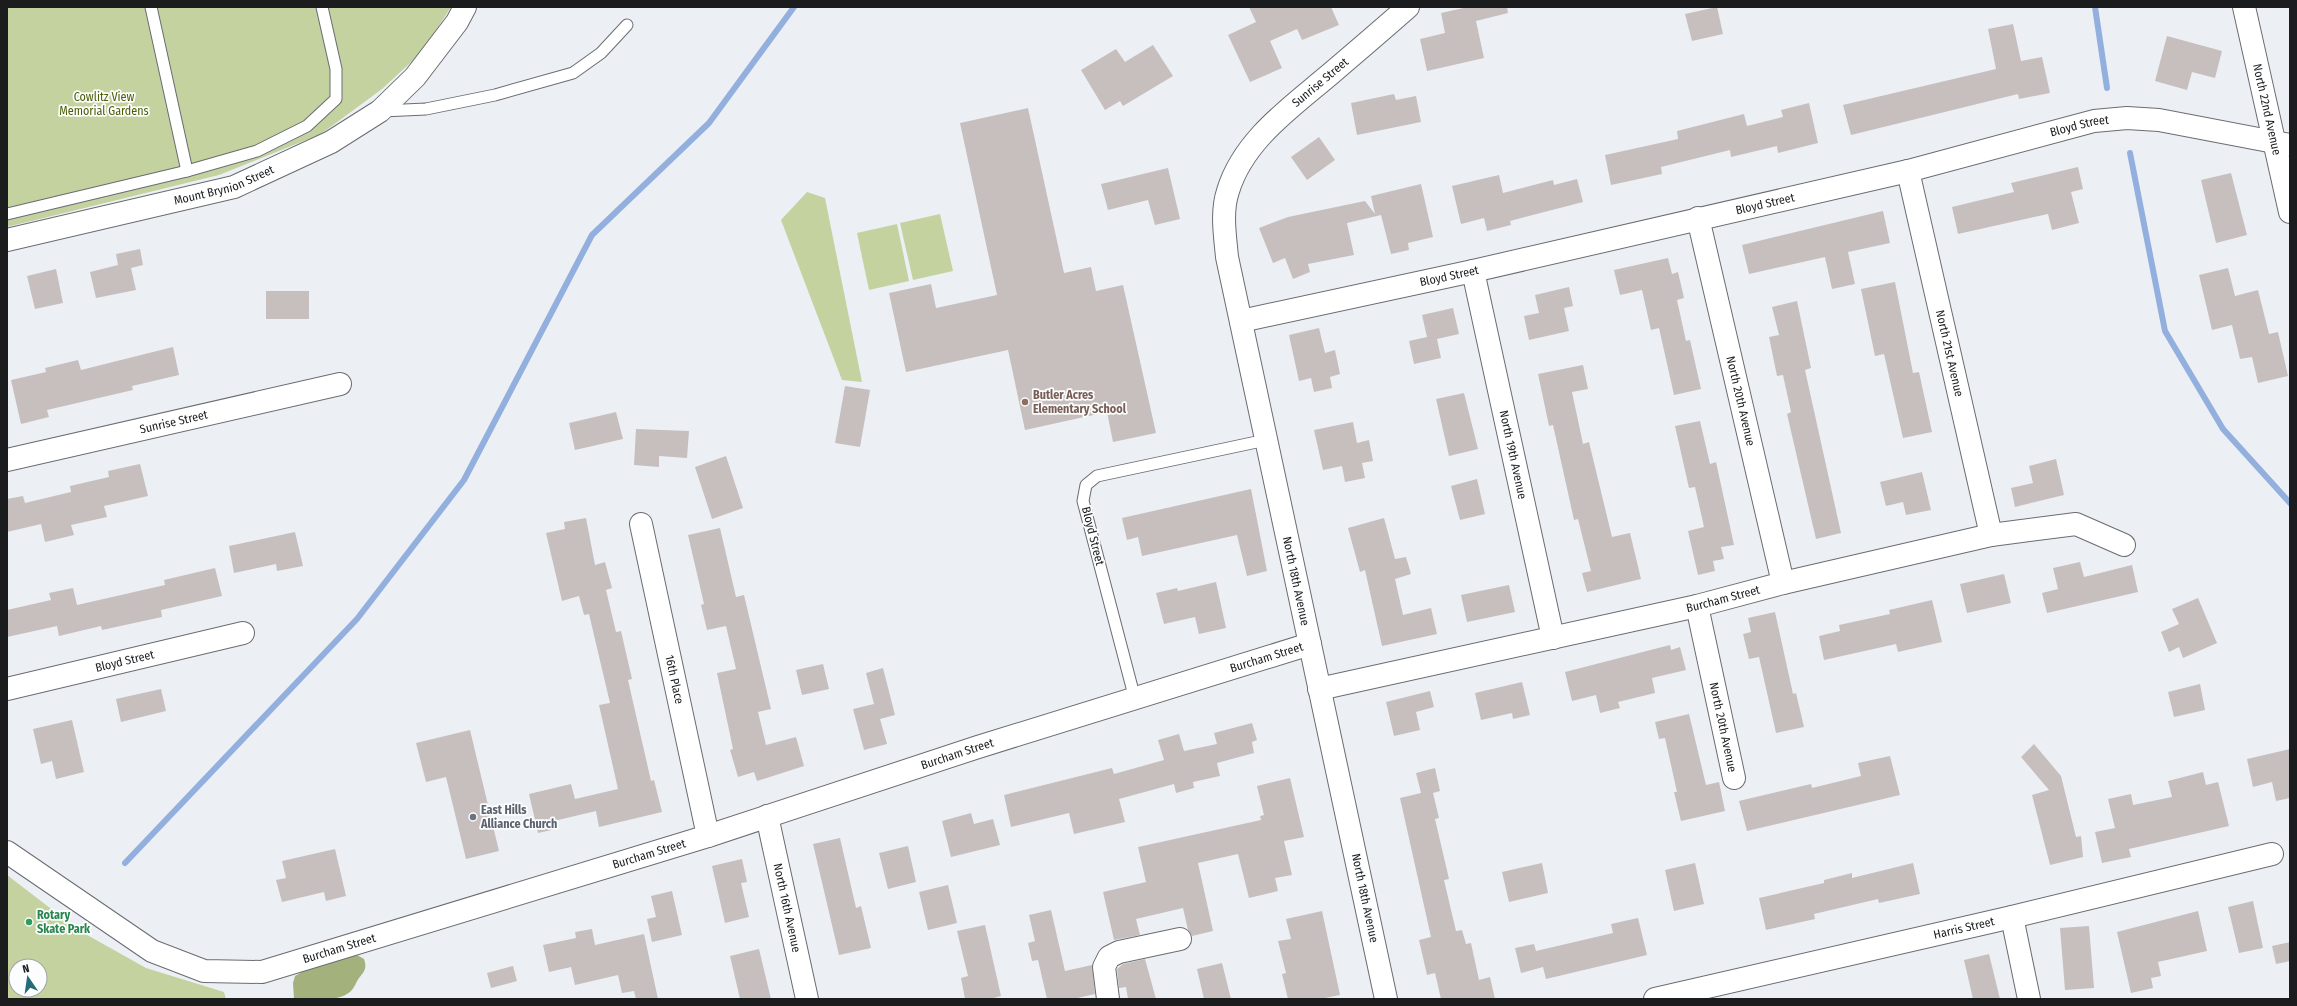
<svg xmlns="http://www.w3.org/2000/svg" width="2297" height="1006" font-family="'Fira Sans Condensed',sans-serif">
<rect width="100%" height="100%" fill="#ecf0f5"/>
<!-- green -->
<g fill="#c4d2a0" fill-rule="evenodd">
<path d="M7 7H451L422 52 382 89 321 134 219 175 7 227Z"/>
<path d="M807 192 825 198 862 382 842 380 781 220Z"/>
<path d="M940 214 953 271 913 280 900 223Z"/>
<path d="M897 224 909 281 869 290 857 233Z"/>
<path d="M7 875 80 931 146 968 224 992 226 999H7ZM16 966H40V990H16Z"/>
</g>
<!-- forest -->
<path fill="#a3b17c" d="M349 955H357L364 959C367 968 365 971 359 978 356 982 355 987 351 991 338 1003 311 999 294 999L293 983 295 976 309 968Z"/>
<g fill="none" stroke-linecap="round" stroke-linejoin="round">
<!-- stream -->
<g stroke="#93afde" stroke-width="6">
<path d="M2095 7 2107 88"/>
<path d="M2130 153 2165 331 2223 429 2290 503"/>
<path d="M125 863 357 619 464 480 592 235 709 123 794 7"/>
</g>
</g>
<!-- building -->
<g fill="#c6bfbd">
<path d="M1249 7H1331L1339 25 1302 40 1297 29 1270 41 1282 68 1250 82 1228 35 1256 22Z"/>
<path d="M1468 7H1507L1508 13 1476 21 1484 58 1427 71 1420 39 1445 33 1441 13Z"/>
<path d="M1717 7 1723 34 1692 41 1685 14Z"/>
<path d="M2013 24 2021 61 2042 57 2050 93 2019 99 2018 94 1851 135 1843 105 1996 69 1988 29Z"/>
<path d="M2167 36 2222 51 2215 78 2192 72 2187 90 2155 81Z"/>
<path d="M1153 45 1173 76 1123 106 1120 101 1105 110 1081 70 1116 49 1125 62Z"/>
<path d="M1394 94 1396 100 1416 96 1421 122 1357 135 1351 103Z"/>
<path d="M1809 103 1818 143 1778 153 1777 146 1731 157 1730 150 1661 167 1662 174 1611 185 1605 155 1678 139 1677 131 1744 114 1747 126 1783 117 1781 110Z"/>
<path d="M1028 108 1064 273 1091 267 1096 291 1123 285 1156 433 1113 442 1107 412 1025 430 1008 350 906 372 889 293 931 284 936 308 997 295 960 123Z"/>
<path d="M1319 137 1335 160 1307 180 1291 157Z"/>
<path d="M2078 167 2083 189 2071 192 2079 223 2052 230 2048 214 1958 234 1952 207 2014 192 2011 183Z"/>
<path d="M1168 168 1180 219 1155 225 1148 200 1108 210 1101 184Z"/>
<path d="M2231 173 2247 235 2216 243 2201 180Z"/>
<path d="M1499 175 1503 193 1553 180 1554 185 1577 179 1583 202 1510 221 1511 225 1487 231 1484 218 1461 224 1452 186Z"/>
<path d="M1421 184 1433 237 1408 243 1409 250 1391 254 1381 215 1347 223 1354 255 1308 264 1310 272 1293 279 1285 258 1273 263 1259 228 1288 217 1365 201 1375 214 1371 196Z"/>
<path d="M1883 211 1890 243 1848 252 1855 284 1832 289 1825 257 1749 274 1742 245Z"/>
<path d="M140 249 143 265 131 268 136 290 96 298 90 272 118 265 116 254Z"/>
<path d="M1668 258 1672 274 1678 272 1684 298 1677 300 1686 341 1690 340 1701 389 1674 395 1659 328 1651 330 1642 290 1620 295 1614 270Z"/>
<path d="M2228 268 2235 296 2258 290 2269 334 2278 332 2288 376 2258 383 2252 357 2240 359 2232 325 2212 330 2199 275Z"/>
<path d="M56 269 63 303 35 309 27 276Z"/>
<path d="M1895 282 1913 373 1919 372 1932 432 1903 438 1884 354 1875 356 1861 289Z"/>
<path d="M1569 287 1573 306 1564 308 1569 331 1529 340 1524 316 1539 313 1535 295Z"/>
<rect x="266" y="291" width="43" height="28"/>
<path d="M1797 301 1811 368 1805 370 1841 533 1816 539 1787 414 1791 412 1783 375 1777 376 1769 337 1779 335 1772 307Z"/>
<path d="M1453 308 1459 334 1437 339 1441 358 1414 364 1409 341 1427 337 1422 315Z"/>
<path d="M1319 328 1325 353 1335 350 1340 374 1330 377 1332 388 1314 392 1311 378 1299 381 1289 335Z"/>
<path d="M173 347 179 375 132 386 133 390 47 410 49 417 21 424 11 380 46 372 45 368 78 360 81 370Z"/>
<path d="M1583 365 1588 389 1572 392 1583 444 1589 442 1612 537 1630 533 1641 579 1587 592 1582 573 1591 571 1578 519 1574 520 1553 425 1549 426 1538 374Z"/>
<path d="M845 386 870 390 860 447 835 443Z"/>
<path d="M1464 393 1478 449 1449 456 1436 399Z"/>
<path d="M616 412 623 439 575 450 569 423Z"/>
<path d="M1700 421 1710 464 1716 462 1734 545 1721 547 1724 559 1713 561 1715 571 1698 575 1688 531 1704 527 1695 487 1689 488 1675 426Z"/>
<path d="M1353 422 1357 443 1369 440 1373 461 1362 463 1365 478 1345 482 1342 466 1323 470 1314 430Z"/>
<path d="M636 429 689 431 687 458 659 456V467L634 465Z"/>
<path d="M726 456 743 508 712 519 695 467Z"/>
<path d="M2056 459 2064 495 2015 507 2011 488 2033 483 2029 466Z"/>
<path d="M140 464 148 496 104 506 107 517 71 525 74 535 45 542 41 524 7 532V499L23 496 25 503 71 492 70 486 109 477 108 471Z"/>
<path d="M1922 472 1931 510 1906 515 1903 502 1886 506 1880 482Z"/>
<path d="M1477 479 1485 514 1460 520 1451 486Z"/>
<path d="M1251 489 1267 571 1247 576 1237 535 1142 556 1138 537 1127 540 1122 518Z"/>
<path d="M586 518 595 565 605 562 612 588 606 590 616 632 621 631 632 679 628 680 651 781 654 780 662 812 599 827 596 811 554 821 556 829 538 833 529 794 571 784 575 799 618 789 599 705 610 703 589 614 584 615 579 596 562 601 546 533 565 529 564 522Z"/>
<path d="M1384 518 1395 559 1406 557 1411 574 1395 579 1403 615 1431 608 1437 634 1382 646 1365 570 1360 572 1348 528Z"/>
<path d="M720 528 736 597 744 595 771 709 758 712 766 745 796 737 804 766 757 781 754 772 738 777 730 750 733 749 717 673 736 669 726 626 707 630 701 605 704 604 688 535Z"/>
<path d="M295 532 303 566 277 571 276 564 234 573 229 546Z"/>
<path d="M2080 562 2084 577 2132 565 2138 592 2047 613 2042 593 2058 589 2053 568Z"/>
<path d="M215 568 222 596 161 610 162 617 102 630 101 626 59 636 57 626 7 637V610L51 600 49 593 73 588 77 605 165 585 164 580Z"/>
<path d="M2004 574 2011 603 1967 613 1960 584Z"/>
<path d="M1216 582 1226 628 1199 634 1195 617 1164 624 1156 593 1177 588 1178 591Z"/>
<path d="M1509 585 1515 612 1467 622 1461 595Z"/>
<path d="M2198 598 2217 643 2183 658 2179 647 2169 652 2161 632 2179 624 2172 609Z"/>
<path d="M1932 600 1942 642 1898 652 1896 644 1824 660 1819 636 1840 631 1839 625 1890 614 1889 610Z"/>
<path d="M1775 612 1793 694 1796 693 1804 727 1776 733 1759 657 1749 659 1743 634 1751 632 1748 618Z"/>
<path d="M1670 645 1671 650 1680 647 1686 670 1652 678 1655 693 1618 702 1620 708 1600 713 1596 695 1572 701 1565 672Z"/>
<path d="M823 664 829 689 802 695 796 670Z"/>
<path d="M883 668 895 715 880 719 887 744 864 750 853 709 874 704 866 673Z"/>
<path d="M1522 682 1530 715 1513 719 1512 713 1481 720 1475 693Z"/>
<path d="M2200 684 2205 710 2174 717 2168 692Z"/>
<path d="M161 689 166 711 121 722 116 699Z"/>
<path d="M1430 691 1434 707 1416 712 1420 730 1394 736 1386 702Z"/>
<path d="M1689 714 1706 785 1719 782 1725 811 1681 821 1674 792H1677L1665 738 1659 739 1655 722Z"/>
<path d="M72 720 84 772 56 779 52 761 41 764 33 729Z"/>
<path d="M1252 723 1257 740 1252 742 1254 753 1217 763 1220 776 1193 782 1194 788 1176 793 1174 784 1119 799 1125 822 1074 834 1069 813 1011 827 1004 795 1112 768 1114 774 1164 760 1158 740 1179 734 1184 751 1217 744 1214 733Z"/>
<path d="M470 730 499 851 466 859 446 777 426 782 416 743Z"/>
<path d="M2034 744 2061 776 2076 837 2081 836 2083 857 2050 865 2032 795 2049 790 2021 757Z"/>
<path d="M2290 749V798L2276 801 2272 782 2253 787 2247 759Z"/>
<path d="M1890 756 1900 795 1747 831 1739 801 1811 784 1812 788 1861 776 1858 763Z"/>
<path d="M1435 768 1440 791 1433 793 1439 818 1435 819 1449 879 1444 880 1456 931 1462 930 1466 944 1471 943 1479 980 1490 977 1495 999H1441L1435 973 1427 975 1419 940 1431 937 1400 798 1421 793 1416 773Z"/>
<path d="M2203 772 2206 785 2218 782 2229 826 2129 849 2131 857 2102 863 2095 832 2115 828 2108 799 2131 794 2133 805 2172 797 2168 781Z"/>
<path d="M1290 778 1304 837 1284 841 1292 875 1275 878 1278 891 1249 898 1238 854 1198 863 1213 931 1192 936 1188 930 1183 908 1136 919 1140 935 1114 940 1103 892 1146 882 1138 847 1261 820 1260 816 1264 815 1257 786Z"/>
<path d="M971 813 974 824 993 819 1000 845 951 857 942 821Z"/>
<path d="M840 838 856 908 861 906 871 948 839 955 813 844Z"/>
<path d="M908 846 916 882 888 889 879 853Z"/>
<path d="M335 849 346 896 326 901 324 892 282 902 276 880 286 878 282 861Z"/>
<path d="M742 859 747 882 741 883 749 917 725 923 712 866Z"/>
<path d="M1542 863 1548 893 1509 902 1502 872Z"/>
<path d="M1695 863 1704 904 1674 911 1665 870Z"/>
<path d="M1913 863 1920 894 1879 903 1878 899 1814 914 1815 919 1766 930 1759 898 1824 883V880L1852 873V878Z"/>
<path d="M948 885 957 923 928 930 919 892Z"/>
<path d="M672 891 682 935 652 942 647 919 656 917 651 896Z"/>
<path d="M2253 901 2263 948 2239 953 2228 907Z"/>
<path d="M1051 910 1065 971 1092 965 1095 994 1073 999H1047L1038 960 1032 961 1028 943 1035 941 1029 915Z"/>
<path d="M1322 911 1340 995 1320 999H1288L1282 974 1286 973 1278 941 1291 939 1286 919Z"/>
<path d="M2198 911 2207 951 2158 962 2161 976 2151 978 2153 988 2131 993 2117 932Z"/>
<path d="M1638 918 1647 955 1546 979 1543 967 1521 973 1515 948 1534 944 1536 951 1613 933 1611 924Z"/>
<path d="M985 925 1001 996 990 999H965L961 978 968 976 957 931Z"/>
<path d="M2089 926 2094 988 2065 990 2060 928Z"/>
<path d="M592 929 595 945 644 934 658 999H636L634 991 622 993 618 975 575 985 571 967 549 972 543 945 576 938 575 932Z"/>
<path d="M2290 942V961L2276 964 2272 946Z"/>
<path d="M759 949 771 999H740L730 956Z"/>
<path d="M1989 954 2000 999H1973L1964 960Z"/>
<path d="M1145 959 1156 999H1128L1126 987 1119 988 1117 969 1123 964Z"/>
<path d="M1222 963 1231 999H1204L1197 969Z"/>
<path d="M513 966 517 981 491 988 487 973Z"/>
</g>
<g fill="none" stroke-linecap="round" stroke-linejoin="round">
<!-- service casing -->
<g stroke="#696c71" stroke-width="13">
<g id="service">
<path d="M151 7 187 171"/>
<path d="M382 111 426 109 495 95 573 73 601 53 627 25"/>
<path d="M7 214 187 171 257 151 307 126 336 99V69L322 7"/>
<path d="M1135 699 1083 501 1086 485 1097 476 1266 440"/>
</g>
</g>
<!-- minor casing -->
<g stroke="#696c71" stroke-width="24">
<g id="minor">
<path id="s1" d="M2244 7 2290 212"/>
<path id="s2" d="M1908 171 1991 535"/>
<path id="s3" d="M1698 218 1783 583"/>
<path id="s4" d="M1473 271 1553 638"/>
<path id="s5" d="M1241 321 1473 271 1908 171 2094 121 2127 118 2159 120 2290 145"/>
<path id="s6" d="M7 460 340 384"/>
<path id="s7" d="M641 524 708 836"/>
<path id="s8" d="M1697 606 1734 778"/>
<path id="s9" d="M7 689 243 633"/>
<path id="s10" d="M1319 689 1697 606 1783 583 1991 535 2076 524 2124 545"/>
<path id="s11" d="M767 816 807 999"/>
<path d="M2012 917 2029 999"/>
<path d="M1108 999 1104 967 1109 957 1119 952 1180 939"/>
<path id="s12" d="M1655 999 2012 917 2272 854"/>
</g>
</g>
<!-- tertiary casing -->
<g stroke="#696c71" stroke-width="24">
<g id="tertiary">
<path id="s13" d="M7 240 234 187 331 142 380 111 415 77 457 22 465 7"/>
<path id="s14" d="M7 852 152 951 204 971 262 972 708 836 978 747 1310 644"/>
<path id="s15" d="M1386 999 1227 257C1225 235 1221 212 1228 191 1243 141 1290 108 1328 76 1355 53 1382 30 1408 7"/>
</g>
</g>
<!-- service -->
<use href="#service" stroke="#fff" stroke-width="11"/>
<!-- minor -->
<use href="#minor" stroke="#fff" stroke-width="22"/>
<!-- tertiary -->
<use href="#tertiary" stroke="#fff" stroke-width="22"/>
</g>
<!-- markers -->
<circle fill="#8d6e63" stroke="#fcfdfe" stroke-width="1.5" cx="1025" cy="402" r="4"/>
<circle fill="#6b7280" stroke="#fcfdfe" stroke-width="1.5" cx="473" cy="817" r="4"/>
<circle fill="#2e9e5b" stroke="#fcfdfe" stroke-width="1.5" cx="29" cy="922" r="4"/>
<g text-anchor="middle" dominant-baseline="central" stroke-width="3.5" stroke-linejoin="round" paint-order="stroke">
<!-- street labels -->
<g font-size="12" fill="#1a1c1d" stroke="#fcfdfe">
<text stroke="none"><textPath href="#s15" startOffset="970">Sunrise Street</textPath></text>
<text stroke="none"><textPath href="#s1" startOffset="105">North 22nd Avenue</textPath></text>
<text stroke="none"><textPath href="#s5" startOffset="861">Bloyd Street</textPath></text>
<text stroke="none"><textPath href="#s13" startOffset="224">Mount Brynion Street</textPath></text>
<text stroke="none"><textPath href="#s5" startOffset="537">Bloyd Street</textPath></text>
<text stroke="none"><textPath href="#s5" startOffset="213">Bloyd Street</textPath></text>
<text stroke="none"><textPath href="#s2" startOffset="187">North 21st Avenue</textPath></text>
<text stroke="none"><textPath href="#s3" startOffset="188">North 20th Avenue</textPath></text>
<text stroke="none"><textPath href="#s6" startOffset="171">Sunrise Street</textPath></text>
<text stroke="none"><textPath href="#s4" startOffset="188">North 19th Avenue</textPath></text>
<text transform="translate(1093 536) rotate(76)">Bloyd Street</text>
<text transform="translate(1296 581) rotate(78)">North 18th Avenue</text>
<text stroke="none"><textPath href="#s10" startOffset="414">Burcham Street</textPath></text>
<text stroke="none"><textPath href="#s14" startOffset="1342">Burcham Street</textPath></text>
<text stroke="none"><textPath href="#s9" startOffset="121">Bloyd Street</textPath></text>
<text stroke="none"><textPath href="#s7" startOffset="159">16th Place</textPath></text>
<text stroke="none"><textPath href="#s8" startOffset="124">North 20th Avenue</textPath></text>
<text stroke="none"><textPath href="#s14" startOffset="1018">Burcham Street</textPath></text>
<text stroke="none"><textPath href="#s14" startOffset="694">Burcham Street</textPath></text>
<text transform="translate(1365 898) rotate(78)">North 18th Avenue</text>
<text stroke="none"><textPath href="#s11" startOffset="94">North 16th Avenue</textPath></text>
<text stroke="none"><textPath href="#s12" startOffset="317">Harris Street</textPath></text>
<text stroke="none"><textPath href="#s14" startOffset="370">Burcham Street</textPath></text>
</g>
<!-- park labels -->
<g font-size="12" fill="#4e5e07" stroke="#fcfdfe">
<text x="104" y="97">Cowlitz View<tspan x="104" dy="14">Memorial Gardens</tspan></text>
</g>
<!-- education labels -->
<g font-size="12" font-weight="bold" fill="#785e54" stroke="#fcfdfe" text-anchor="start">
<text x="1033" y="395">Butler Acres<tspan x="1033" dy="14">Elementary School</tspan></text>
</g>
<!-- worship labels -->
<g font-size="12" font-weight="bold" fill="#5b616d" stroke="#fcfdfe" text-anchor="start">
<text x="481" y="810">East Hills<tspan x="481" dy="14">Alliance Church</tspan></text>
</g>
<!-- leisure labels -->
<g font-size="12" font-weight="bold" fill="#27864d" stroke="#fcfdfe" text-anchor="start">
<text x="37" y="915">Rotary<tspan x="37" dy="14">Skate Park</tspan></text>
</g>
</g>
<!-- border -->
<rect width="2297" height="1006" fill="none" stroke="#1a1c1d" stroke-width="16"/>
<!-- north arrow -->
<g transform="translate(28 978) rotate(347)"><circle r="19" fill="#fcfdfe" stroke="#a2a3a4"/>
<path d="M0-3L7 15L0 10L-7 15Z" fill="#246d78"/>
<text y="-6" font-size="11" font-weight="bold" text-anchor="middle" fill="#1a1c1d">N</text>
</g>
</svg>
